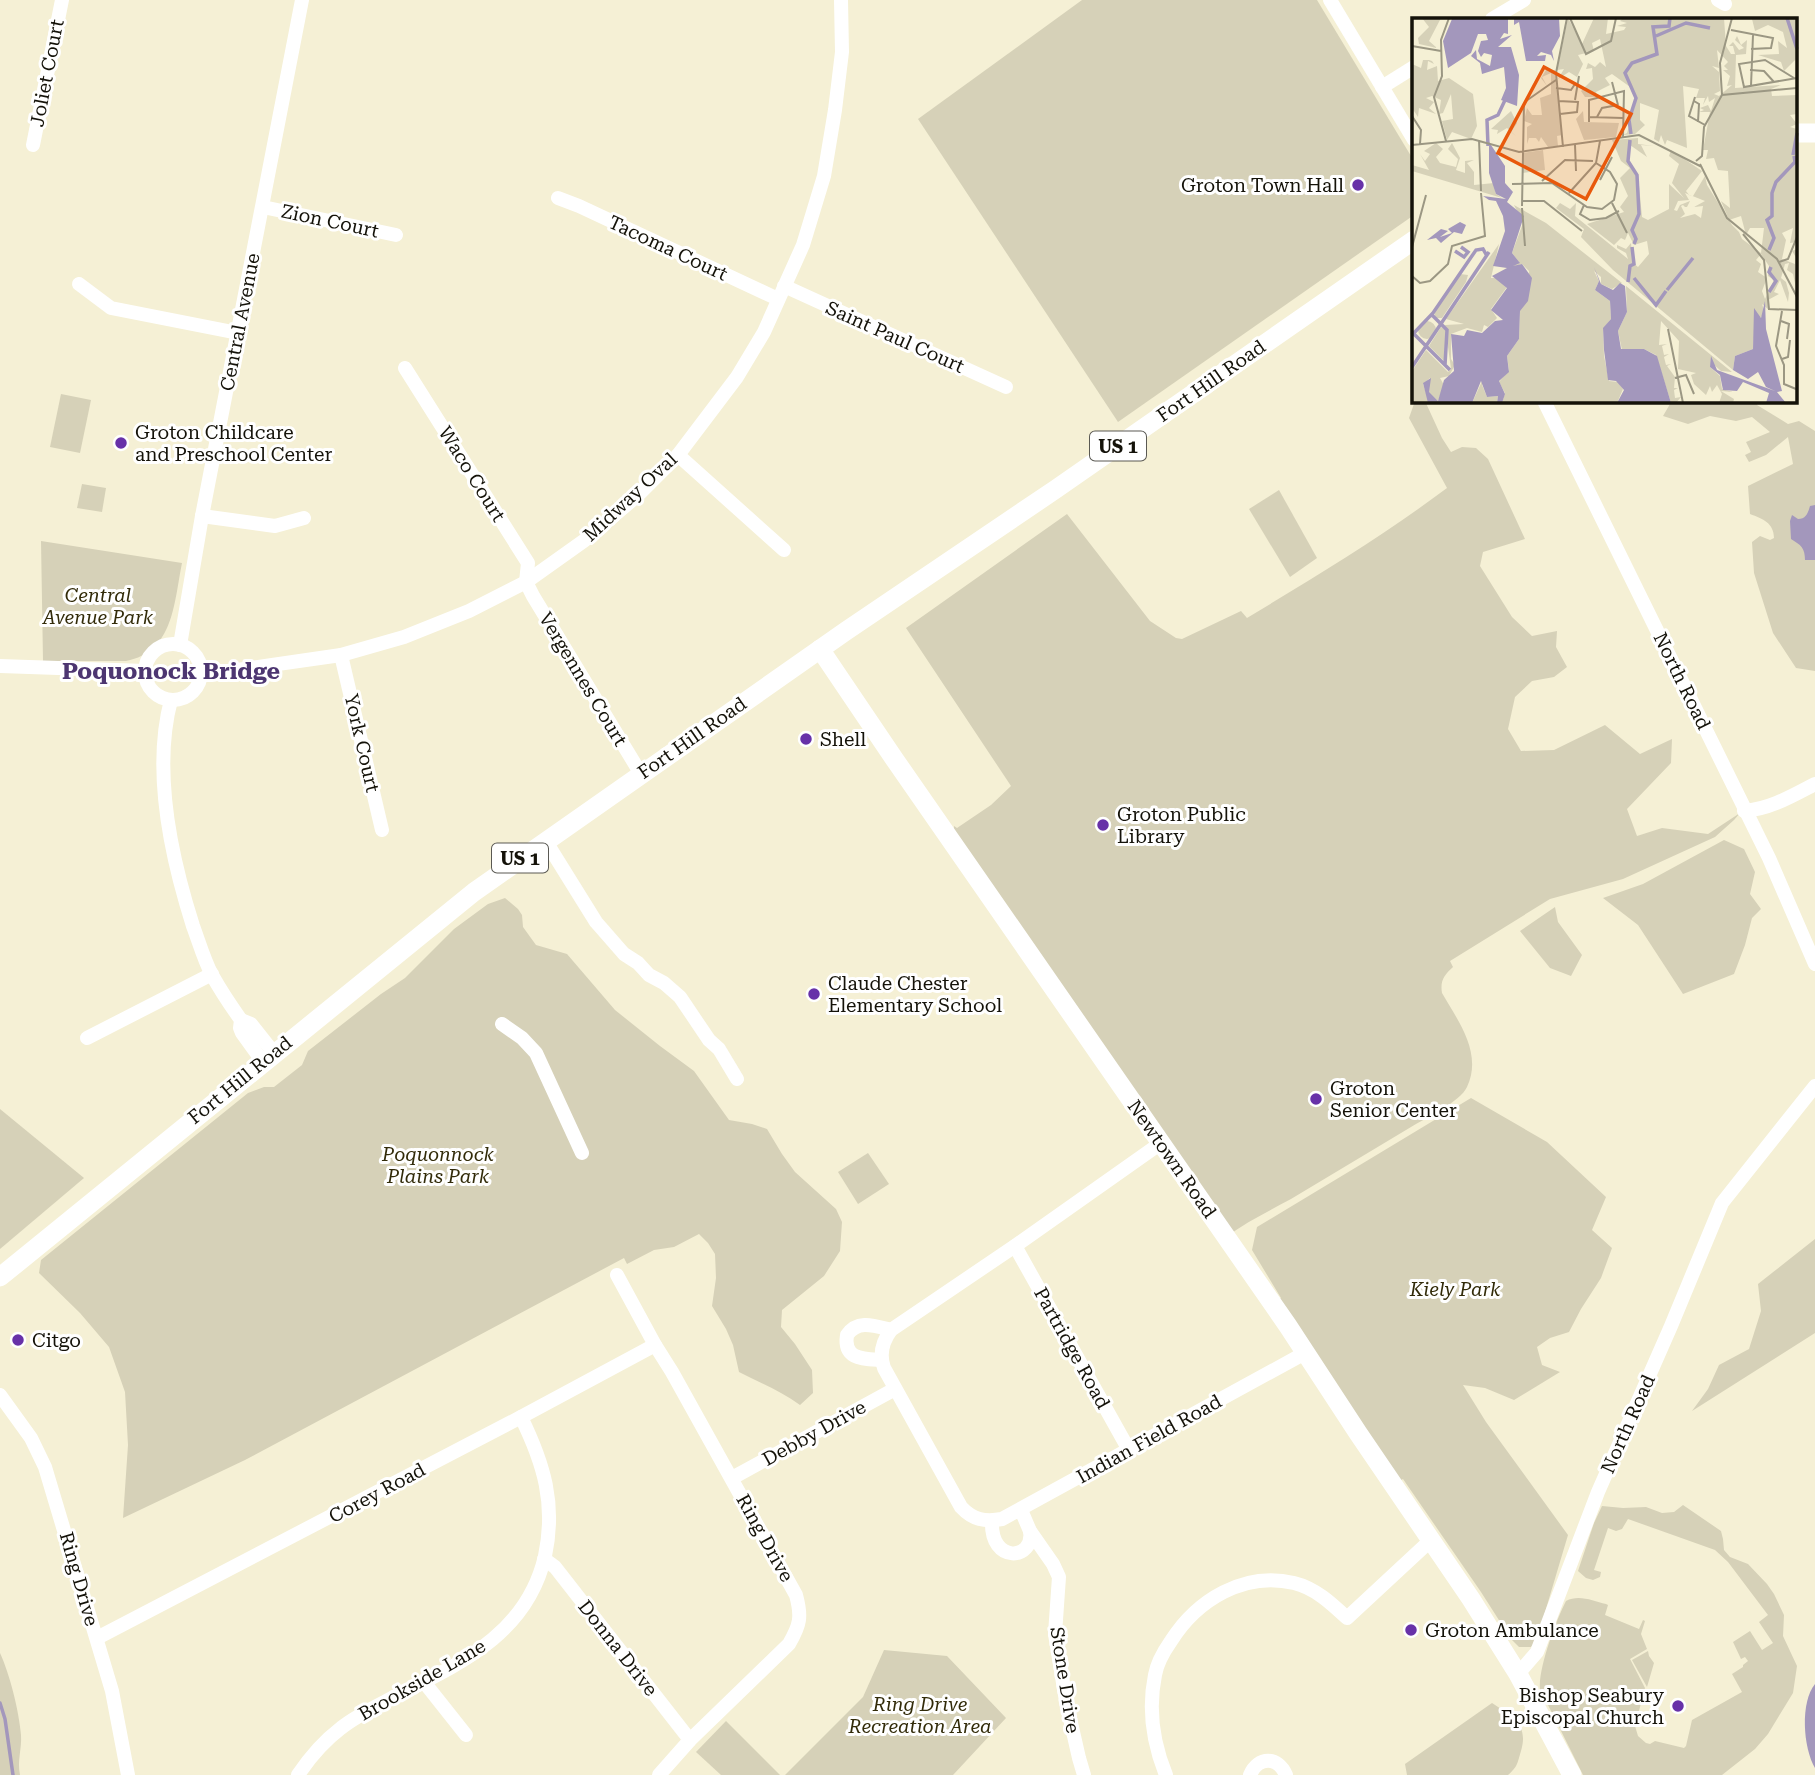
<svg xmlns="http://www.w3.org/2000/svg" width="1815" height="1775" font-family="'Roboto Serif',serif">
<rect width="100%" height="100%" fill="#f5f0d5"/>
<!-- green -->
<g fill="#d6d1b8">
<path d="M1082 0H1317L1414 161V215L1118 422 918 119Z"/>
<path d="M61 394 91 400 80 453 50 447Z"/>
<path d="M1415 401H1425L1442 438 1451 452 1462 447 1476 448 1488 459 1525 539 1483 552 1480 566 1512 617 1532 636 1557 631 1556 647 1567 667 1554 677 1532 681 1515 697 1508 729 1521 751 1554 750 1605 725 1640 754 1672 739 1671 763 1627 809 1637 836 1662 828 1708 834 1740 813 1734 820 1715 837 1623 879 1550 899 1450 961 1453 967C1444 975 1440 981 1442 993 1458 1021 1483 1053 1467 1087 1460 1102 1426 1118 1411 1127 1371 1151 1331 1175 1291 1199 1269 1211 1246 1222 1226 1237L954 830V826L957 828 991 805 1011 786 906 628 1067 514 1150 621 1176 638 1182 639 1241 611 1247 618C1315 577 1383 536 1447 488L1409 418Z"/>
<path d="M1680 401H1758L1757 405 1788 424 1799 421 1815 431V671L1796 668 1773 633 1754 573 1752 542 1760 536 1770 540 1774 538C1774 523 1763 519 1750 514L1748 486 1793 464 1788 437 1766 455 1749 462 1745 455 1751 452 1746 442 1770 432 1752 417 1736 421 1710 416 1688 424 1663 416 1670 404Z"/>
<path d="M82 484 106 488 102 512 77 508Z"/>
<path d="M1279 490 1317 558 1290 577 1249 509Z"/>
<path d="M41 541 182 563C174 602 174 652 126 661H43Z"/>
<path d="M1724 840 1744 849 1755 872 1750 894 1761 909 1752 918 1745 945 1734 974 1683 994 1638 925 1603 898 1643 884Z"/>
<path d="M505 898 518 909 522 915 523 927 536 945 567 954 615 1010 660 1046 694 1071 729 1120 752 1124 767 1129 782 1154 795 1172 836 1209 842 1222 840 1251 824 1276 782 1310 781 1327 795 1344 812 1370 813 1393 800 1405C781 1391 760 1383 739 1372L733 1345 726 1329 712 1306 716 1278 715 1254 708 1243 699 1234 674 1247 654 1250 627 1264 624 1258 245 1460 123 1518 128 1445 125 1392 109 1347 80 1313 39 1273 41 1260 248 1093 264 1087H274L302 1065 308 1051 381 994 405 978 454 929 488 904Z"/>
<path d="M1555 907 1558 922 1582 955 1571 976 1550 968 1520 931Z"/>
<path d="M1471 1098 1547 1142 1606 1197 1592 1230 1612 1248 1601 1278 1581 1309 1569 1332 1550 1338 1537 1347 1542 1365 1560 1372 1514 1400 1485 1388 1463 1385 1486 1422 1568 1535 1537 1639 1531 1647H1519L1511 1639 1481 1592 1403 1479 1397 1482 1272 1305 1281 1298 1252 1250 1257 1227Z"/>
<path d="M0 1109 84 1178 0 1249Z"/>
<path d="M868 1153 889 1184 858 1204 838 1172Z"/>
<path d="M1815 1239V1333L1692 1411 1708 1389 1719 1365 1749 1349 1761 1311 1758 1284Z"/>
<path d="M1683 1505 1721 1531 1723 1539 1724 1550 1730 1557 1748 1564 1767 1584 1774 1594 1784 1615 1783 1636 1797 1666 1793 1693 1768 1734 1755 1749 1722 1775H1583L1540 1689C1538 1669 1556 1620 1566 1601 1579 1594 1593 1601 1606 1604L1608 1605 1605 1615 1639 1629 1643 1620 1645 1621 1641 1634 1647 1649 1630 1659 1645 1688 1635 1726 1638 1736 1646 1743 1650 1744 1655 1741 1684 1748 1686 1746 1692 1720 1742 1692 1732 1674 1743 1667V1665L1748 1661 1745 1657 1741 1659 1733 1642 1750 1631 1762 1650 1773 1643 1759 1622 1768 1615 1728 1562 1715 1550 1628 1519 1622 1529 1616 1531 1608 1528 1594 1570 1601 1572 1600 1577 1593 1580 1586 1578 1578 1571 1594 1523 1602 1506 1623 1508 1646 1507 1662 1513 1674 1512Z"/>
<path d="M884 1650 947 1656 1006 1718 953 1775H785L863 1697Z"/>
<path d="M1648 1651 1649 1656 1654 1663 1647 1687 1632 1660Z"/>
<path d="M0 1653C10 1675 19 1711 21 1735 22 1749 17 1760 20 1775H0Z"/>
<path d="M1492 1703C1512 1716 1529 1724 1521 1751 1517 1764 1518 1766 1508 1775H1407L1405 1764Z"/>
<path d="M726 1721 780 1775H721L696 1752Z"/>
</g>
<!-- water -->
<g fill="#a397bc">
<path d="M1815 505V560H1805C1805 548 1801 545 1791 539L1790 521 1792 515 1798 519C1806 519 1808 513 1810 506Z"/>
<path d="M1815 1684V1768C1803 1748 1800 1702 1815 1684Z"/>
</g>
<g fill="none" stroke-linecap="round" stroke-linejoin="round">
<!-- stream -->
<path stroke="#a397bc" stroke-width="3.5" d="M0 1703 5 1719 13 1775"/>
<!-- minor -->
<g stroke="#fff" stroke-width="14">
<path d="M1330 0 1414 140"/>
<path d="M1718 0 1725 4"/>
<path d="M1492 19 1524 0"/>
<path d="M1382 87 1414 67"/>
<path d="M33 145 62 0"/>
<path d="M558 198 579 206 778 299"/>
<path d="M263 207 396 235"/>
<path d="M79 284 111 308 238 333"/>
<path d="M784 286 1006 387"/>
<path d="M405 368 528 563 526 582 533 596 641 774"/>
<path d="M1544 401 1769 858 1815 964"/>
<path d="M678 455 784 550"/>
<path d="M202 516 275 526 304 518"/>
<circle cx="173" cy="672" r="28"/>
<path d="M180 645 202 516 302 0"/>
<path d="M341 655 382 830"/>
<path d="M0 666 145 671"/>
<path d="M202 673 223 672 341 655 404 637 469 611 526 582 585 540 637 496 678 455 737 377 764 332 803 245 824 176 835 110 842 52 841 0"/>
<path d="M171 700C152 771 171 857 193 926 199 942 204 960 212 975 221 991 231 1006 241 1020L240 1028 242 1033 263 1062"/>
<path d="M1744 811C1770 809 1792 796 1815 784"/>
<path d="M545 840 596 922 624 954 638 963 649 975 664 983 680 997 709 1040 719 1049 737 1079"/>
<path d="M241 1020 251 1024 274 1053"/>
<path d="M502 1024 522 1038 536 1053 582 1153"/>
<path d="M87 1038 212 974"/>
<path d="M1161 1143 1015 1246 891 1330C882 1342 879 1354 884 1368L961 1507C973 1520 985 1522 1002 1519L1305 1353"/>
<path d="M1015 1246 1129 1450"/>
<path d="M617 1275 655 1345 672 1372 796 1595C802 1617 800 1625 789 1644L690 1740 659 1775"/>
<path d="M881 1360C864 1359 843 1360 847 1335 858 1319 875 1326 891 1330"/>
<path d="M0 1395 31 1438 45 1467 112 1691 128 1775"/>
<path d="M732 1478 895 1389"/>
<path d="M1021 1510 1030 1531 1053 1564 1059 1577 1055 1634 1066 1701 1079 1758 1084 1775"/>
<path d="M992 1521C990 1565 1035 1560 1030 1531"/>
<path d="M544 1559 555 1567 690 1740"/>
<path d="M97 1638 521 1417 655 1345"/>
<path d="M1518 1674 1537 1652 1598 1492 1671 1326 1722 1203 1815 1086"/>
<path d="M424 1682 466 1735"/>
<path d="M298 1775C310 1757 324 1741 341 1728 357 1715 377 1706 396 1696 461 1663 527 1634 545 1556 556 1504 544 1464 521 1417"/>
<path d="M1166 1775C1153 1743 1148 1709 1155 1675 1157 1663 1164 1651 1171 1641 1197 1600 1244 1571 1294 1583 1315 1588 1331 1603 1347 1618L1431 1540"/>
<path d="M1250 1775C1258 1756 1278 1756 1286 1775"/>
</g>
<!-- major -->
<g stroke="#fff" stroke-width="19">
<path d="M1796 133H1815"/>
<path d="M820 649 895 760 1288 1326 1358 1433 1471 1599 1518 1674 1572 1775"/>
<path d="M0 1277 474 892 846 631 1056 489 1414 240"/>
</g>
</g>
<!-- markers -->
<g fill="#6731a8" stroke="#fff" stroke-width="2.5">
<circle cx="1358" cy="185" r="7"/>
<circle cx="121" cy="443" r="7"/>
<circle cx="806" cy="739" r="7"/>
<circle cx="1103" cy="825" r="7"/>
<circle cx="814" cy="994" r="7"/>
<circle cx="1316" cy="1099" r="7"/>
<circle cx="18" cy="1340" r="7"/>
<circle cx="1411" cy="1630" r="7"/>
<circle cx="1678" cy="1706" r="7"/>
</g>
<g text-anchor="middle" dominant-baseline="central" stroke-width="6" stroke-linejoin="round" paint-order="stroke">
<!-- shield labels -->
<g fill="#fff" stroke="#5a5953" stroke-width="2">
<rect x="1090" y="431.5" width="56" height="29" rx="5"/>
<rect x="492" y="843.5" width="56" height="29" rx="5"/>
</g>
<g font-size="18" font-weight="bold" fill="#141209">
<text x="1118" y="446">US 1</text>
<text x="520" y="858">US 1</text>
</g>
<!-- street labels -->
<g font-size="19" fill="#141209" stroke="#fff">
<text transform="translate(47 73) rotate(-79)">Joliet Court</text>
<text transform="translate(330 221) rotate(12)">Zion Court</text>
<text transform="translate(668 248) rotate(25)">Tacoma Court</text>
<text transform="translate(240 322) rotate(-79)">Central Avenue</text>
<text transform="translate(895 337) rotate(24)">Saint Paul Court</text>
<text transform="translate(1211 381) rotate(-35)">Fort Hill Road</text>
<text transform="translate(472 474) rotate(58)">Waco Court</text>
<text transform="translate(630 497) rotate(-43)">Midway Oval</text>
<text transform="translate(583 679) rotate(59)">Vergennes Court</text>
<text transform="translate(1682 681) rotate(64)">North Road</text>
<text transform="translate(692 738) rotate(-35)">Fort Hill Road</text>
<text transform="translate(362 743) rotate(77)">York Court</text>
<text transform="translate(240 1080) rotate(-39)">Fort Hill Road</text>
<text transform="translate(1172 1159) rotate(55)">Newtown Road</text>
<text transform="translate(1072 1348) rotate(61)">Partridge Road</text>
<text transform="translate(1628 1424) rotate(-66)">North Road</text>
<text transform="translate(814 1433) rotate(-29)">Debby Drive</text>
<text transform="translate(1149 1439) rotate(-29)">Indian Field Road</text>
<text transform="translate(377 1493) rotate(-28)">Corey Road</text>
<text transform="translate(765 1538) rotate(61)">Ring Drive</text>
<text transform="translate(79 1579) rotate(74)">Ring Drive</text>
<text transform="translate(618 1648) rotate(52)">Donna Drive</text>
<text transform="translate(422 1680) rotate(-30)">Brookside Lane</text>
<text transform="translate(1065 1680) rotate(81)">Stone Drive</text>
</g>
<!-- poi labels -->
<g font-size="19" fill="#141209" stroke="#fff" text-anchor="start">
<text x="1344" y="185" text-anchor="end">Groton Town Hall</text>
<text x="135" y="432">Groton Childcare<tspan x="135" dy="22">and Preschool Center</tspan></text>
<text x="820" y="739">Shell</text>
<text x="1117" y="814">Groton Public<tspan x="1117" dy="22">Library</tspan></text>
<text x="828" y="983">Claude Chester<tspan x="828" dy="22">Elementary School</tspan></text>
<text x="1330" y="1088">Groton<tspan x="1330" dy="22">Senior Center</tspan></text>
<text x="32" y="1340">Citgo</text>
<text x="1425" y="1630">Groton Ambulance</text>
<text x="1664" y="1695" text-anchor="end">Bishop Seabury<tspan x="1664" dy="22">Episcopal Church</tspan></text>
</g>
<!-- park labels -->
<g font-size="19" font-style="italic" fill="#322b09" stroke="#fff">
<text x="98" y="595">Central<tspan x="98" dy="22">Avenue Park</tspan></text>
<text x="438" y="1154">Poquonnock<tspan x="438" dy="22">Plains Park</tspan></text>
<text x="1455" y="1289">Kiely Park</text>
<text x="920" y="1704">Ring Drive<tspan x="920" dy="22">Recreation Area</tspan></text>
</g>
<!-- quarter labels -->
<g font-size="23" font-weight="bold" fill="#4d3671" stroke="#fff">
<text x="171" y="671">Poquonock Bridge</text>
</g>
</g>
<!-- overview -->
<g transform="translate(1412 18)">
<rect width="385" height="385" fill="#f5f0d5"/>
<path d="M10 0H29L17 23 25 30 7 26 6 20 17 9ZM156 0 170 26 182 0H196L194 16 212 12 214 9 205 8 215 5 208 3 211 0H312L314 28 319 36H323L321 28H317L321 24 327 32 332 30 323 22 325 18 329 27 335 22 334 36 324 37 323 70 369 67 359 71 360 78 385 77V96L378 97 385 106 378 109 385 111 381 130 385 134V241L380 233 385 231 384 224 378 225 381 210 370 215 374 222 370 241 383 246 385 274 381 256 375 252 377 245 373 246 369 260 374 264 377 275 376 284 368 262 362 274 367 276 356 282 357 292 350 286 353 295 348 300 344 295 341 331 323 338 321 352 201 252 169 219 172 211 144 190 148 185 158 191 164 185 163 198 216 241 214 235 205 230V227L214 231 219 225 221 245 226 249 237 236 235 223 222 227 216 215 213 222 209 220 202 227 175 206 212 194 208 189 216 178 208 160 218 150 209 143 200 122 226 120V126L242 128 229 127 235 139 218 127 216 143 226 157 230 199 236 202 257 191V166L272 180 260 165 267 146 257 138 259 132 290 153 274 173 277 177 281 178 293 158 295 167 320 207 327 214 330 221 349 235 352 210H338L334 217 329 198 317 202 309 183 318 190 316 153 306 152 302 140 294 141 296 132H291L298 94H287L292 92 288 90 296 87 299 93 303 80 297 84 296 78 291 87 293 80H284L287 71 271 68 275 130 255 122 253 127 249 117 247 124 242 121 247 92 228 85V102L233 107 223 116 211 117 215 115 224 84 221 71 200 56 193 60 198 67 184 74 185 79H173L169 73 181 61 180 50 174 51 176 45 183 49 188 44 194 49 188 21 180 25 182 33 166 37 171 46 165 59 157 54 146 61 152 51 145 52ZM305 32 316 44 312 48 316 52H311L318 58 315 68 320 67 307 78 302 76 308 73 307 54 300 48 307 50ZM273 175 293 183 282 189 291 188 289 200 283 196 268 200 273 196 269 188 271 187 273 189H275L278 183 268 187 265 193 262 192 266 183 277 182ZM349 236 357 248 356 258 362 262 353 281 350 273 355 260 346 254 349 246 344 242ZM385 0V40L372 53 369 44 346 37 367 36 366 23 375 30 371 14 356 7 343 13 340 1ZM11 42H17L20 43 22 46 16 43 15 52 25 48 26 63 37 60 61 76 65 108 59 121 40 114 35 122 30 103 41 101 39 76 31 95 27 96 29 82 20 78 14 80 22 84 17 90 24 96 7 90 6 99 0 90V46L9 50ZM134 52H143L150 117 145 118 146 128 136 129 129 119 127 124 124 120H117L115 126V109L120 106 112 103 115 90 120 97H130L128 80 139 76V55L130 59 135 68 129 60ZM99 93 105 105 99 114 104 118 95 110 85 116 86 112 79 111ZM171 93 172 104 207 105 204 119 172 122 164 101ZM24 125 31 131 24 139 28 145 44 149 46 141 36 131 40 125 48 140 44 152 53 155V143L62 142 55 145 62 154V167L82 165 84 176 90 180 0 153V147L17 152 8 136 13 143 18 136 12 133ZM131 132 133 152 111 155 110 135ZM102 187 134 205 210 265 200 271 189 266V259L182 253 187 263 183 272 198 283 199 301 191 311 192 338 197 363 206 364 211 371 205 385H90L93 375 87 364 97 352 95 338 107 321 108 292 116 279 117 253 110 246 97 250 107 244 100 235 111 205ZM87 226 79 260H89L95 269 79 291 85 300 76 309 72 307 70 314 55 310 39 316V341L43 347 37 358 28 360 32 367 26 383 16 374 18 360 11 366 17 384 0 385V353L14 332 36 354 39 351 33 307 52 306 34 301ZM48 256 56 257 54 264 30 300H24L22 295ZM214 268 320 354 309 353 300 345 298 349 308 358 310 371 321 374 309 373 322 381 321 385H307L310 376 305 367 300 374 298 368 294 377 282 366 279 357 284 355 266 351 267 323 249 303 247 327 255 326 250 328 252 337 257 336 252 339 254 347 259 346 255 348 263 359 262 370H266L262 372 263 380 269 379 264 385H259L244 337 232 331 210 332 206 313 215 294ZM6 312a9 9 0 1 1 18 0a9 9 0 1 1-18 0ZM29 309 35 313 33 344 17 328ZM81 339 88 342 78 356 82 365 73 362 70 367 75 379 86 378 85 385H60Z" fill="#d6d1b8" fill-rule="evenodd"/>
<path d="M102 0H147L148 18 140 33 142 43 139 37 129 34 125 38 134 37 133 43H114L107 4 102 7ZM40 1H96V16L92 15 88 21 100 17 86 29H99L107 57 105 88 89 82 94 70 92 49 70 56 68 45 59 38 64 32 65 41 78 48 80 37 72 35 69 39 66 33 69 23 76 22 74 16H66L59 35 36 50 31 23ZM77 124 93 148V165L101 174 95 184 112 198 100 235 108 245 101 248 110 246 120 260 116 283 108 293 107 321 95 338 97 354 87 363 93 376 90 385H85L86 378 75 379 69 363 60 385H16L11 365 19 360 17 374 26 383 32 362 42 353 39 316 52 318 55 312 70 315 83 303 91 302 79 292 95 270 80 258 95 250 81 248 93 213 91 198 84 183 77 182 71 178 94 181 84 176 77 155ZM48 204 54 207 50 216 42 214 29 225 24 220 15 222 29 211 36 213 28 219 40 215 36 211ZM182 249 189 266 201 272 208 265 213 268 215 294 206 313 209 331H232L245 338 259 385H205L212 372 204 363 196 362 192 332 191 310 199 301 198 283 183 272 187 263ZM353 283 354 311 370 373 365 374 374 385H354L357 375 331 364 325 373 311 372 308 357 298 349 299 338 305 352 363 373 354 369 346 354 336 361 321 352 323 338 341 331 342 290 349 300Z" fill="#a397bc"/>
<path fill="none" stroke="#a397bc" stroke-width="3.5" d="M375 0 385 31M244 18 274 5 298 10M219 116 217 102 224 80 213 55 220 45 245 36 241 9 257 8 258 0M218 122 216 143 225 157 227 196 220 212 224 221 222 226M76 128 75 102 86 97 94 80M381 137 385 115M357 232 362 220 355 202 360 198V175L364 164 383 144 382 138M43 233 52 239 56 234 49 229M222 260 244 287 254 273M216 264 218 248 222 246 220 229M255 272 281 240M357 274 364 263 357 254 359 249M20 297 35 312 33 347M0 314 38 352M0 317 21 295 64 232 71 231 75 238M0 349 77 234"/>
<path fill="none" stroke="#9b9783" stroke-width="2" d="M158 0 174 36 199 23 204 0M319 12 361 20 359 30 339 31M0 28 29 33M338 52 352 53 362 64M382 60 353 42 327 46 332 69 385 60M200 64 206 87M339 68 341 17M144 70 159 72 163 66 159 63M310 77 308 45 320 0M283 79 277 98 293 107M163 82 167 58M114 83 144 62M146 83 166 84 165 94 148 96M282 83 287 86 286 104M0 98 9 112 8 126M177 99 211 100M185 99 190 90 206 87M177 104V82L212 73 211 119M67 122 69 173M34 123 22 79 30 58 29 22 37 0M0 127 60 121 107 134 227 117 290 149M163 127 164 153M151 129 144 55 155 0M284 143 290 138 292 109 310 77 385 70M288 146 315 200 365 241 385 279M188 162 200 139M130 163 153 142 181 143M100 166 140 165 175 189 190 191 202 182 205 166 198 154 184 145M157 175 184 145 188 123M111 183H132L170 213M200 185 215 215M172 187 168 196 178 202 194 200 207 193M110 188 112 85M110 190 113 228M331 216 352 242 357 291 385 292M0 229 14 177M367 244 376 241 385 219M0 258 8 265 18 263 36 246 40 228 73 218 69 175M370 293 364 328 372 347V366L384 371M369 303 377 306 375 321M256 311 271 385M370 341 376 339 378 322M263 360 274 357 282 376"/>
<path fill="#e8590c" fill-opacity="0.15" stroke="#e8590c" stroke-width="3.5" d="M132 49 219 96 174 181 86 135Z"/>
<rect width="385" height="385" fill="none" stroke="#141209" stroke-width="3.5"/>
</g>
</svg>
